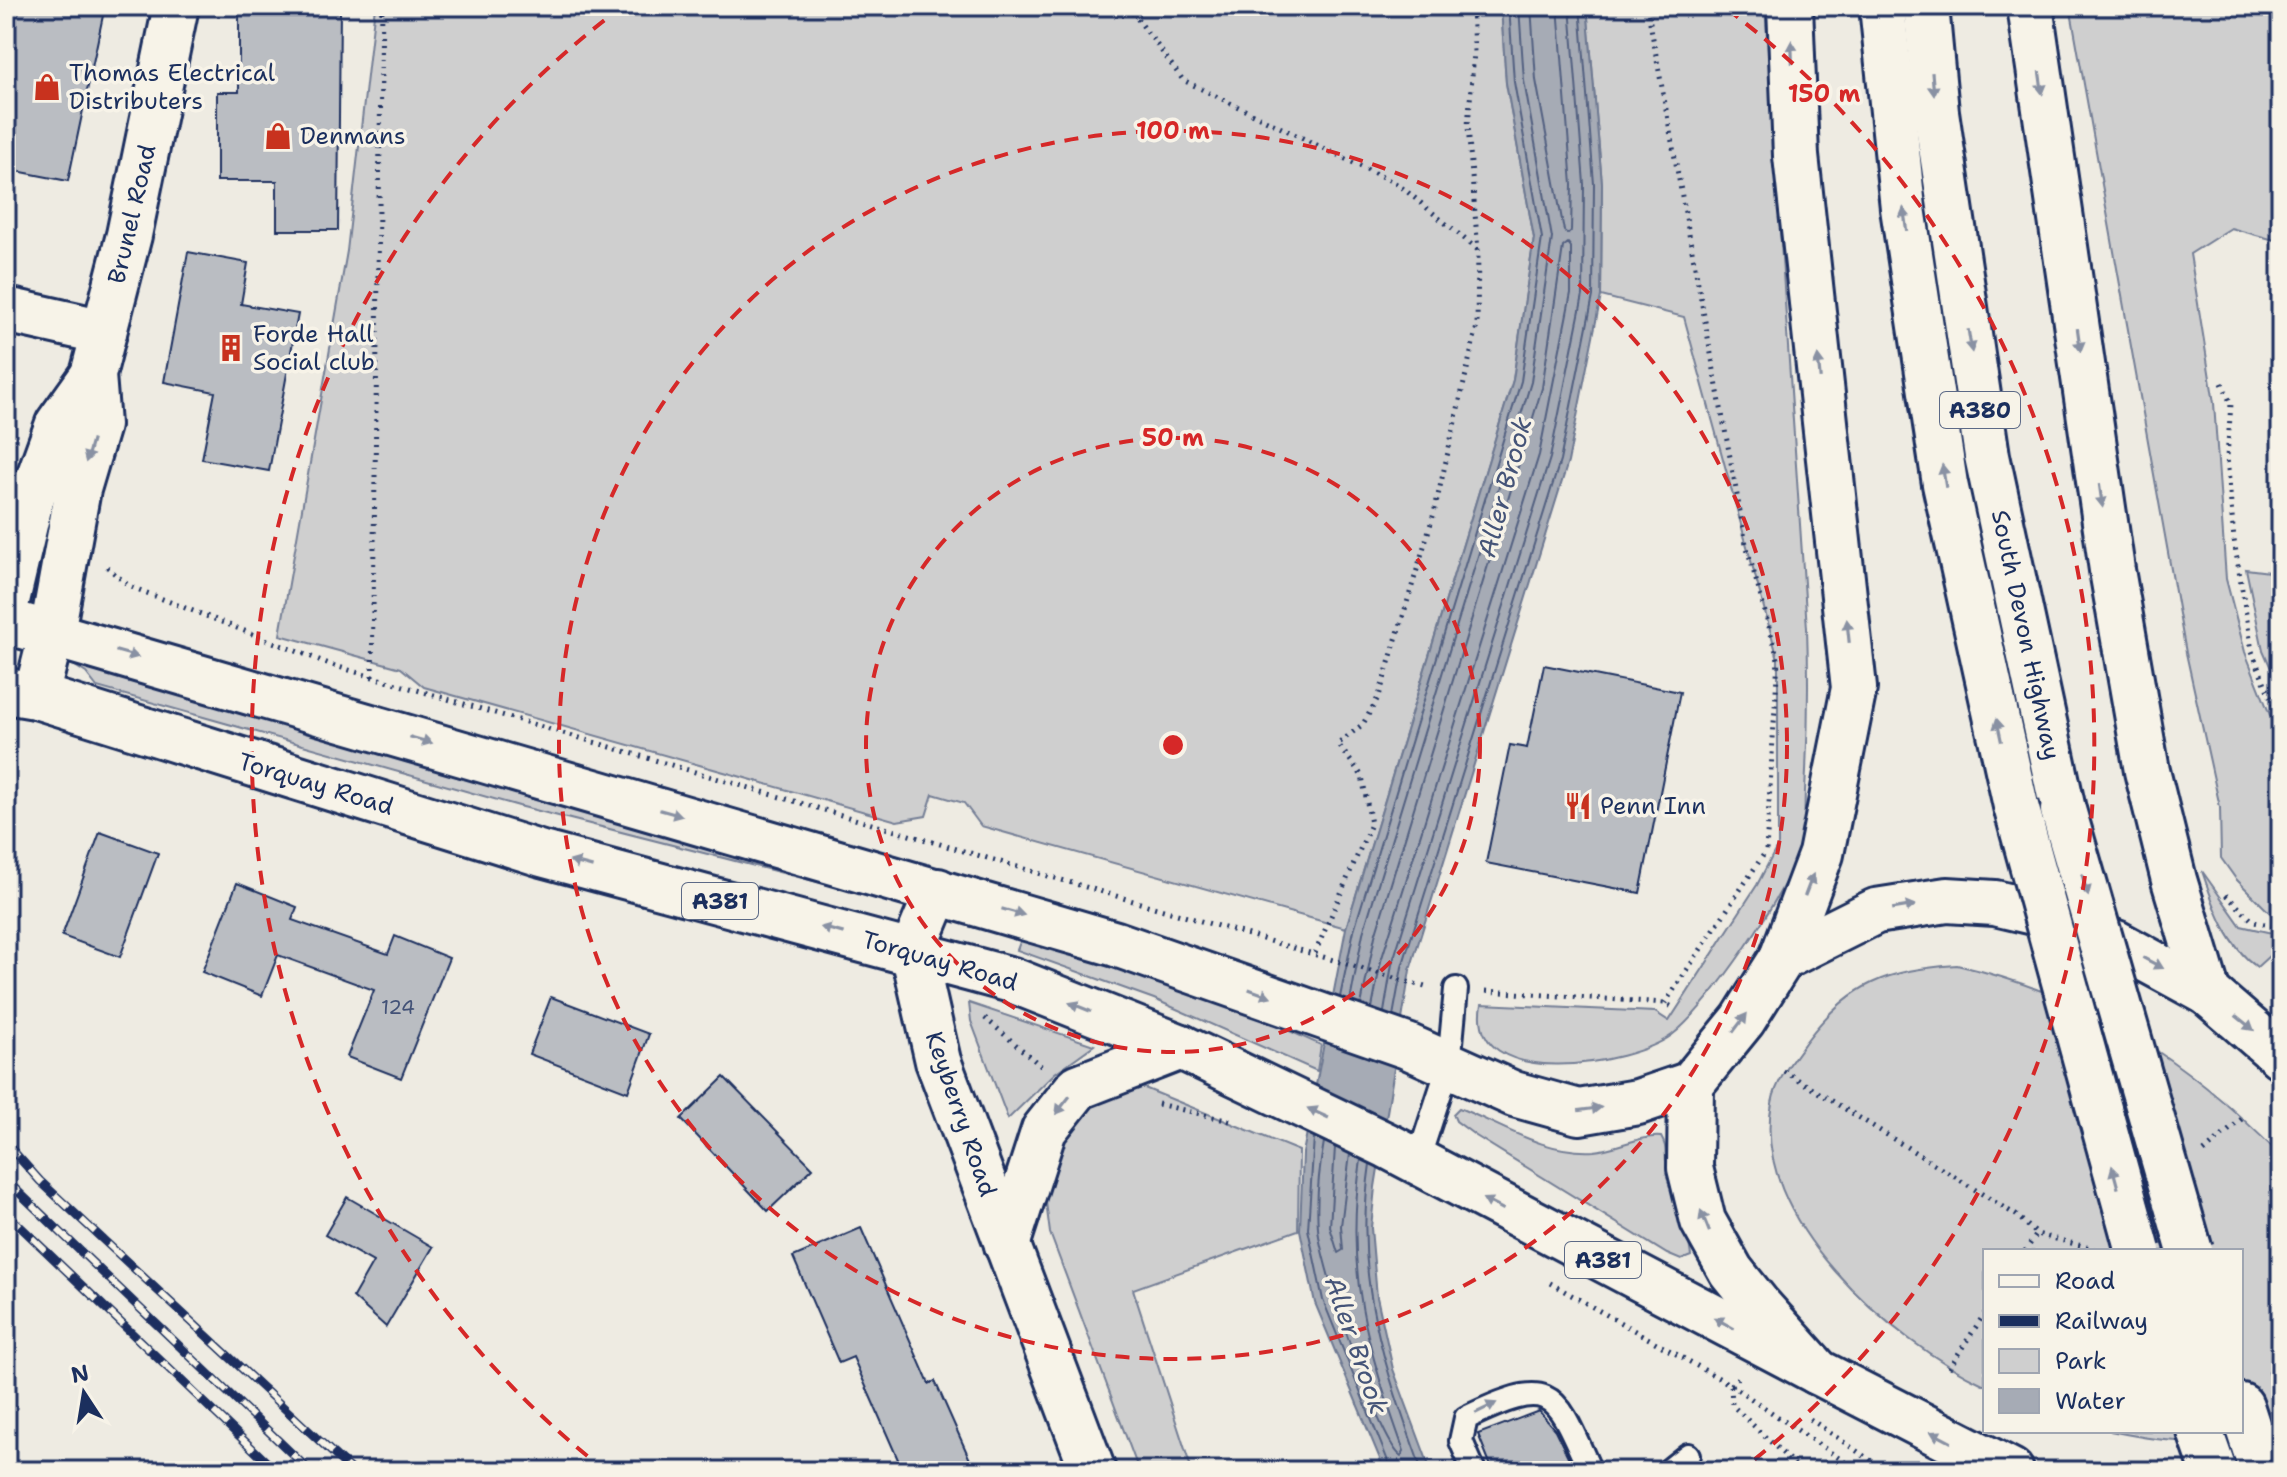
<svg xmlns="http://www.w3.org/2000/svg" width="2287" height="1477" font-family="'Shantell Sans',sans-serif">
<rect width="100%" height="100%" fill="#eeebe2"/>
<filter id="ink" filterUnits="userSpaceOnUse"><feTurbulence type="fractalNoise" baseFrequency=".0125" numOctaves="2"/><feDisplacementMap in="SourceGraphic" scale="16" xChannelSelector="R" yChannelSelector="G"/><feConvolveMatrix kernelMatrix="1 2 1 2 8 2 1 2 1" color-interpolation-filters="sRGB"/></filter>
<g filter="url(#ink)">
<!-- green -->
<g fill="#cfcfcf" stroke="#757f96" stroke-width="2">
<path d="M375 6H1501L1506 83 1534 238 1513 380 1346 928 981 826 964 803 933 794 926 816 897 821 424 687 401 668 280 635 347 251Z"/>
<path d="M1587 6H1765L1807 628C1809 683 1808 737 1805 791 1804 808 1806 829 1801 846 1788 891 1710 1006 1672 1035 1630 1066 1466 1093 1482 1004L1655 1012 1669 1021 1757 885 1778 845V659L1684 317 1601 296 1602 184Z"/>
<path d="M2070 6H2281V235L2278 241 2231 228 2190 254 2214 403 2226 579 2245 652 2281 743V917H2274L2236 879 2221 858 2220 807 2186 653Z"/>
<path d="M2246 569 2277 573 2281 595V691L2263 650Z"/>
<path d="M67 661 854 883 853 891 519 806 97 687 86 673Z"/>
<path d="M2202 871 2241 926 2281 935V945L2257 967C2226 945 2214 906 2202 871Z"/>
<path d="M1025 929 1205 993 1321 1045 1317 1071 1154 999 1017 950Z"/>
<path d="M1957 965C2090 996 2186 1059 2281 1156V1413C2223 1451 2175 1444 2110 1431H2241V1251H1985V1385C1892 1342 1749 1218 1772 1103 1776 1080 1794 1058 1807 1040 1850 983 1887 970 1957 965Z"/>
<path d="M969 1003 1094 1045 1055 1073 1008 1119 971 1021Z"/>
<path d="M1142 1087 1299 1151 1298 1230 1133 1289 1192 1471H1139L1050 1233 1043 1179 1062 1129 1108 1092Z"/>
<path d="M1459 1108C1504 1126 1544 1154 1594 1151 1617 1149 1640 1135 1661 1137 1667 1147 1665 1150 1666 1162 1668 1195 1688 1223 1691 1256L1681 1260 1667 1254 1476 1136 1456 1121 1453 1114Z"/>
</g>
<!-- water -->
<path fill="#a6abb5" stroke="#6e7992" stroke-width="2" d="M1501 6H1587L1602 184 1601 296 1568 462 1410 970 1375 1187 1371 1228 1377 1297 1393 1369 1431 1471H1385L1315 1303 1300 1230 1303 1153 1346 928 1513 380 1534 238 1506 83Z"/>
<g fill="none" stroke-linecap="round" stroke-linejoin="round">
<!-- shore -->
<g stroke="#536181" stroke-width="2">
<path d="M1531 6 1536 80 1564 231 1568 234 1571 231 1572 185 1558 6"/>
<path d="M1340 997 1354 930 1521 381 1542 238 1514 82 1509 6"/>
<path d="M1350 1001 1363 933 1531 382 1552 238 1524 81 1519 6"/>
<path d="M1361 1005 1375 936 1542 388 1563 247 1568 243 1571 247V293L1539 455 1381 961 1372 1008"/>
<path d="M1384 1012 1392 964 1550 458 1583 295 1584 184 1570 6"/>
<path d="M1393 1016 1402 967 1560 461 1593 296 1594 184 1580 6"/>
<path d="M1314 1137 1308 1229 1323 1300 1392 1471"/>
<path d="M1324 1142C1319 1169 1316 1200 1318 1228 1320 1262 1378 1440 1401 1456L1404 1451C1367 1348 1344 1270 1361 1160"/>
<path d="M1335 1147 1330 1227 1338 1253 1343 1250 1341 1226 1350 1154"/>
<path d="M1370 1164C1353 1278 1384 1366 1422 1471"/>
</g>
</g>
<!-- building -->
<g fill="#babdc2" stroke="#1b2f5e" stroke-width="2">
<path d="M6 6H105L68 181 6 169Z"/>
<path d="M239 6H340L338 230H277V181H217V92H239Z"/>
<path d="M188 252 248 263 241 304 298 314 269 471 202 459 215 392 164 382Z"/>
<path d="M1544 665 1680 692 1640 893 1486 863 1510 745 1527 748Z"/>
<path d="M100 832 158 853 120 957 62 936Z"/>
<path d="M237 883 297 907 292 920 388 954 395 936 449 958 401 1078 347 1057 374 990 278 955 262 996 202 972Z"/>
<path d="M551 997 649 1034 628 1092 529 1054Z"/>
<path d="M724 1077 813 1168 768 1211 681 1119Z"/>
<path d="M347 1197 433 1247 386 1327 353 1297 373 1262 325 1235Z"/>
<path d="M861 1228 929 1384 935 1381 975 1471H903L853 1357 839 1363 793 1257Z"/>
<path d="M1539 1411 1555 1430 1575 1471H1493L1478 1434Z"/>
</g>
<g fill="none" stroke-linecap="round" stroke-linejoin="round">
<!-- lane casing -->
<g stroke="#1b2f5e" stroke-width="28">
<g id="lane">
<path d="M1417 1163 1449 1065 1456 989"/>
<path d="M1474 1471 1461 1441 1466 1418C1553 1376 1554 1390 1590 1471"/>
<path d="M1668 1471 1688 1455"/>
</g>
</g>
<!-- street casing -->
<g stroke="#1b2f5e" stroke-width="50">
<g id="street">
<path d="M6 310 104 332"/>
<path d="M6 605 31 499 58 424 93 375"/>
<path d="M36 696 52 632 78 489 97 425 93 375 129 235 176 6"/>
<path d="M938 891 913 951 938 1061 1093 1471"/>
<path d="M1007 1245 1044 1130 1078 1087 1181 1047"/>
</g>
</g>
<!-- primary casing -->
<g stroke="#1b2f5e" stroke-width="50">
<g id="primary">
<path d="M6 518 31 499"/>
<path d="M6 621 1116 944 1407 1046 1514 1094 1579 1112 1638 1102 1691 1084"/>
<path d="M6 691 36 696 542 854 1012 980 1181 1047 1388 1146 1818 1372"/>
<path d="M2011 1471 1818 1372 1759 1306 1731 1271 1703 1221 1690 1168 1691 1084 1743 1020 1782 958 1876 911 1947 900 1995 903 2042 914 2116 943 2208 993 2281 1056"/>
</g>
</g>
<!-- highway casing -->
<g stroke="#1b2f5e" stroke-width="50">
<g id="highway">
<path d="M1882 6 1903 208 1945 484 2016 806"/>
<path d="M1926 6 1936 112 1987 456 2063 810"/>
<path d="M2030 6 2112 570 2147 771 2174 880 2208 993"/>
<path d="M1782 958 1821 854 1854 688 1796 156 1790 6"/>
<path d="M2241 1406 2262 1471"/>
<path d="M2200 1431 2214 1471"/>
</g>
</g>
<!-- path -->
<g stroke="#1b2f5e" stroke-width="5" stroke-dasharray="2 6" stroke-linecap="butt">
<path d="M1128 6 1183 80 1399 185 1478 250"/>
<path d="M1647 6 1746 544 1778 659 1766 851 1665 1003"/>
<path d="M2222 383 2231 404 2227 457 2234 540 2252 651 2281 724"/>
<path d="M107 567 129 586 332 665 1425 987"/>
<path d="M372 677 382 6"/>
<path d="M2226 895 2254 922 2281 927"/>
<path d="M1315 953 1371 824 1362 776 1338 744 1363 724 1379 696 1434 513 1477 326 1478 251 1468 126 1474 52 1472 6"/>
<path d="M2281 960V964"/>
<path d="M1486 991 1665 1003 1672 1007"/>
<path d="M985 1018 1041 1066"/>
<path d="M1784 1071 2016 1215 2037 1234 2094 1249"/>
<path d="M1158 1104 1234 1122"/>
<path d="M2204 1152 2244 1117"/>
<path d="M2025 1251 2037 1234"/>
<path d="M1550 1283 1731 1385 1738 1378"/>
<path d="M1949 1368 1985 1313"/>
<path d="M2268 1372 2281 1377"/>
<path d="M1731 1385 1858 1471"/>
<path d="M1731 1386 1732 1405 1801 1471"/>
<path d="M1810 1419 1886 1471"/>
</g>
<!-- lane -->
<use href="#lane" stroke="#f7f3e8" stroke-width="22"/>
<!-- street -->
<use href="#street" stroke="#f7f3e8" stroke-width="44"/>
<!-- primary -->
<use href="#primary" stroke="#f7f3e8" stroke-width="44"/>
<!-- highway -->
<use href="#highway" stroke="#f7f3e8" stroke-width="44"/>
<!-- rail casing -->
<g stroke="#1b2f5e" stroke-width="9">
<g id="rail">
<path d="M6 1143 40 1181 352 1471"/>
<path d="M6 1180 310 1471"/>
<path d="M6 1213 276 1471"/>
</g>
</g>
<!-- rail -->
<use href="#rail" stroke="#f7f3e8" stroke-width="6" stroke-dasharray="18" stroke-linecap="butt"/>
<!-- highway-bridge casing -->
<g stroke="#1b2f5e" stroke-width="50" stroke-linecap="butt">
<g id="highway-bridge">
<path d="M2016 806 2138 1251"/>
<path d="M2063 810 2190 1251"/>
</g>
</g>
<!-- highway-bridge -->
<use href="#highway-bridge" stroke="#f7f3e8" stroke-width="44"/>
</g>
<!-- one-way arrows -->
<defs><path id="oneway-solid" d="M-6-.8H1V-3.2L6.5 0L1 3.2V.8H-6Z" transform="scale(2)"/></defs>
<g fill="#8991a3">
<use href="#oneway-solid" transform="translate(1792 52) rotate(-92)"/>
<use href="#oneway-solid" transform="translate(2041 83) rotate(82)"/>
<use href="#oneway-solid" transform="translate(1933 84) rotate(85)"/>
<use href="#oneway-solid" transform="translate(1905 219) rotate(-98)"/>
<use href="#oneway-solid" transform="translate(2079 340) rotate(82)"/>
<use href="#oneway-solid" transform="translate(1970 341) rotate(81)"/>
<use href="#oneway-solid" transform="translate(1819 367) rotate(-96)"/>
<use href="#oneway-solid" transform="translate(89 451) rotate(106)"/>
<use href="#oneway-solid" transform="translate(1944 476) rotate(-99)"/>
<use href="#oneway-solid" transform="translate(2101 496) rotate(82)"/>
<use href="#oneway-solid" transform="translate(1848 631) rotate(-96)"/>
<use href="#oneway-solid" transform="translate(127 654) rotate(16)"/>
<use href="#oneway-solid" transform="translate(1999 730) rotate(-102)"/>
<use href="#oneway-solid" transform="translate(421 740) rotate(16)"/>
<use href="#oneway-solid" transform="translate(671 813) rotate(16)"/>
<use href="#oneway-solid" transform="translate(581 864) rotate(-165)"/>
<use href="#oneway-solid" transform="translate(1809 885) rotate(-69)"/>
<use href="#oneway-solid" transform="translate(2085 885) rotate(74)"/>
<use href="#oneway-solid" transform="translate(1904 907) rotate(-9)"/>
<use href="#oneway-solid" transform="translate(1013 912) rotate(16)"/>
<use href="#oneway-solid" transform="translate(832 930) rotate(-165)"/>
<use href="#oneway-solid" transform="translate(2153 963) rotate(28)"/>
<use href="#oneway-solid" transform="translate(1260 993) rotate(19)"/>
<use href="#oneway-solid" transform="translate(1080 1007) rotate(-158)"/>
<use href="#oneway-solid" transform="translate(1740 1023) rotate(-53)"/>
<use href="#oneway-solid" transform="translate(2245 1023) rotate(39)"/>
<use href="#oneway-solid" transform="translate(1063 1105) rotate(128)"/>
<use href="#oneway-solid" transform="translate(1590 1109) rotate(-8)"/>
<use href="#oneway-solid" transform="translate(1318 1113) rotate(-155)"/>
<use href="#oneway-solid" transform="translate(2115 1177) rotate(-105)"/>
<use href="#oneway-solid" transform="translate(1493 1204) rotate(-152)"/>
<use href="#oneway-solid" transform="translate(1705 1221) rotate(-112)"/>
<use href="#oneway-solid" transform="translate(1724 1323) rotate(-151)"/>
<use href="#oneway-solid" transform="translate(1486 1408) rotate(-26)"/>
<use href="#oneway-solid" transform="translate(1941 1437) rotate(-152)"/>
</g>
</g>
<!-- distance rings -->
<g fill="none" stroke="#d62828" stroke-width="4" stroke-dasharray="14 10">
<circle cx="1173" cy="745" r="307"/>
<circle cx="1173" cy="745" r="614"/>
<path d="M606 1471A921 921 0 0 1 619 9M1727 9A921 921 0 0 1 1740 1471"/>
</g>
<!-- icons -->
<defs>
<g id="shop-bare" transform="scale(2.16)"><path d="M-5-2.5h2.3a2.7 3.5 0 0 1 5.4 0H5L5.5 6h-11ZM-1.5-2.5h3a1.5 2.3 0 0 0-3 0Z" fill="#c8321e" stroke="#f7f3e8" stroke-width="2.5" paint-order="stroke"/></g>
<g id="building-bare" transform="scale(2.16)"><path d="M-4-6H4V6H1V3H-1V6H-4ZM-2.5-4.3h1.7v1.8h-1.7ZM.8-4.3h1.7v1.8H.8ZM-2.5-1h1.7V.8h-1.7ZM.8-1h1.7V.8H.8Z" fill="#c8321e" stroke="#f7f3e8" stroke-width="2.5" paint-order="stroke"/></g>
<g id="restaurant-bare" transform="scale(2.16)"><path d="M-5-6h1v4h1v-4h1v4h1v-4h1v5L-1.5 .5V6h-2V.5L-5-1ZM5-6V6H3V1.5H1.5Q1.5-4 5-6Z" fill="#c8321e" stroke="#f7f3e8" stroke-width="2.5" paint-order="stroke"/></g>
</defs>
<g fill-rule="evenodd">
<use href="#shop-bare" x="47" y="87"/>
<use href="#shop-bare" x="278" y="136"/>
<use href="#building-bare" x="231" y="348"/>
<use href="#restaurant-bare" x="1578" y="806"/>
</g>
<g text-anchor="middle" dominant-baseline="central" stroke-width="7" stroke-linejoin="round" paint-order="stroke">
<!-- number labels -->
<g font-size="20" fill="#435277">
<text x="398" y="1007">124</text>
</g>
<!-- shield labels -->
<g fill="#f7f3e8" stroke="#5d6a87" stroke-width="2">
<rect x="1940" y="392" width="80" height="36" rx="6"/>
<rect x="682" y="883" width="76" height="36" rx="6"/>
<rect x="1565" y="1242" width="76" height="36" rx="6"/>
</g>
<g font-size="22" font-weight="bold" fill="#1b2f5e">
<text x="1980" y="410">A380</text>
<text x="720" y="901">A381</text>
<text x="1603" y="1260">A381</text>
</g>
<!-- poi labels -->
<g font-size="24" fill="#1b2f5e" stroke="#f7f3e8" text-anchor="start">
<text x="69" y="73">Thomas Electrical<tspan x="69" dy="28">Distributers</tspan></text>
<text x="300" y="136">Denmans</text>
<text x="253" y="334">Forde Hall<tspan x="253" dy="28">Social club</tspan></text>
<text x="1600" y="806">Penn Inn</text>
</g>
<!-- street labels -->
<g font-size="24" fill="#1b2f5e" stroke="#f7f3e8">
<text transform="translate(132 214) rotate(-77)">Brunel Road</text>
<text transform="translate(2026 635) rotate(78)">South Devon Highway</text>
<text transform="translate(316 784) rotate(17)">Torquay Road</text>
<text transform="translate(940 961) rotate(16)">Torquay Road</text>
<text transform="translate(961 1114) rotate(71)">Keyberry Road</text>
</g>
<!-- water labels -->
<g font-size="26" font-style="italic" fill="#455478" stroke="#f7f3e8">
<text transform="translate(1504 487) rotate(-75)">Aller Brook</text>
<text transform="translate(1357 1345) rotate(71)">Aller Brook</text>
</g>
</g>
<circle cx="1173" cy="745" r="12" fill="#d62828" stroke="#f7f3e8" stroke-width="4"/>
<g font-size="24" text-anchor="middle" font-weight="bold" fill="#d62828" stroke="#f7f3e8" stroke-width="7" stroke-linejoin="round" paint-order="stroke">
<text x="1824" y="102">150 m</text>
<text x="1173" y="139">100 m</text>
<text x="1173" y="446">50 m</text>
</g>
<!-- margin -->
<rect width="2287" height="1477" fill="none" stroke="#f7f3e8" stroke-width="32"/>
<rect x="16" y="16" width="2255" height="1445" fill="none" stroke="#1b2f5e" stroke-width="3" filter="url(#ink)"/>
<!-- legend -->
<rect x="1983" y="1249" width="260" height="184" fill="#f7f3e8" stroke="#9fa5b1" stroke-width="2"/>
<rect x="1999" y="1275" width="40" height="12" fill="#f7f3e8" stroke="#9fa5b1" stroke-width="2"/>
<text x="2055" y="1289" font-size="24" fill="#1b2f5e">Road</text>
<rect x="1999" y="1315" width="40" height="12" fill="#1b2f5e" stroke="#9fa5b1" stroke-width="2"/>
<text x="2055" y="1329" font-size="24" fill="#1b2f5e">Railway</text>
<rect x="1999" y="1349" width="40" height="24" fill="#cfcfcf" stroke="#9fa5b1" stroke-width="2"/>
<text x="2055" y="1369" font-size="24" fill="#1b2f5e">Park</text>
<rect x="1999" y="1389" width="40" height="24" fill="#a6abb5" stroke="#9fa5b1" stroke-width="2"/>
<text x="2055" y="1409" font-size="24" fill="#1b2f5e">Water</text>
<!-- north arrow -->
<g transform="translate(84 1393) rotate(348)" stroke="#f7f3e8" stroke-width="6" paint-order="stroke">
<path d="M0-6L14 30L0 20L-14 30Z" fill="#1b2f5e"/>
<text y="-12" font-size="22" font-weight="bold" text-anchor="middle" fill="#1b2f5e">N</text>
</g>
</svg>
